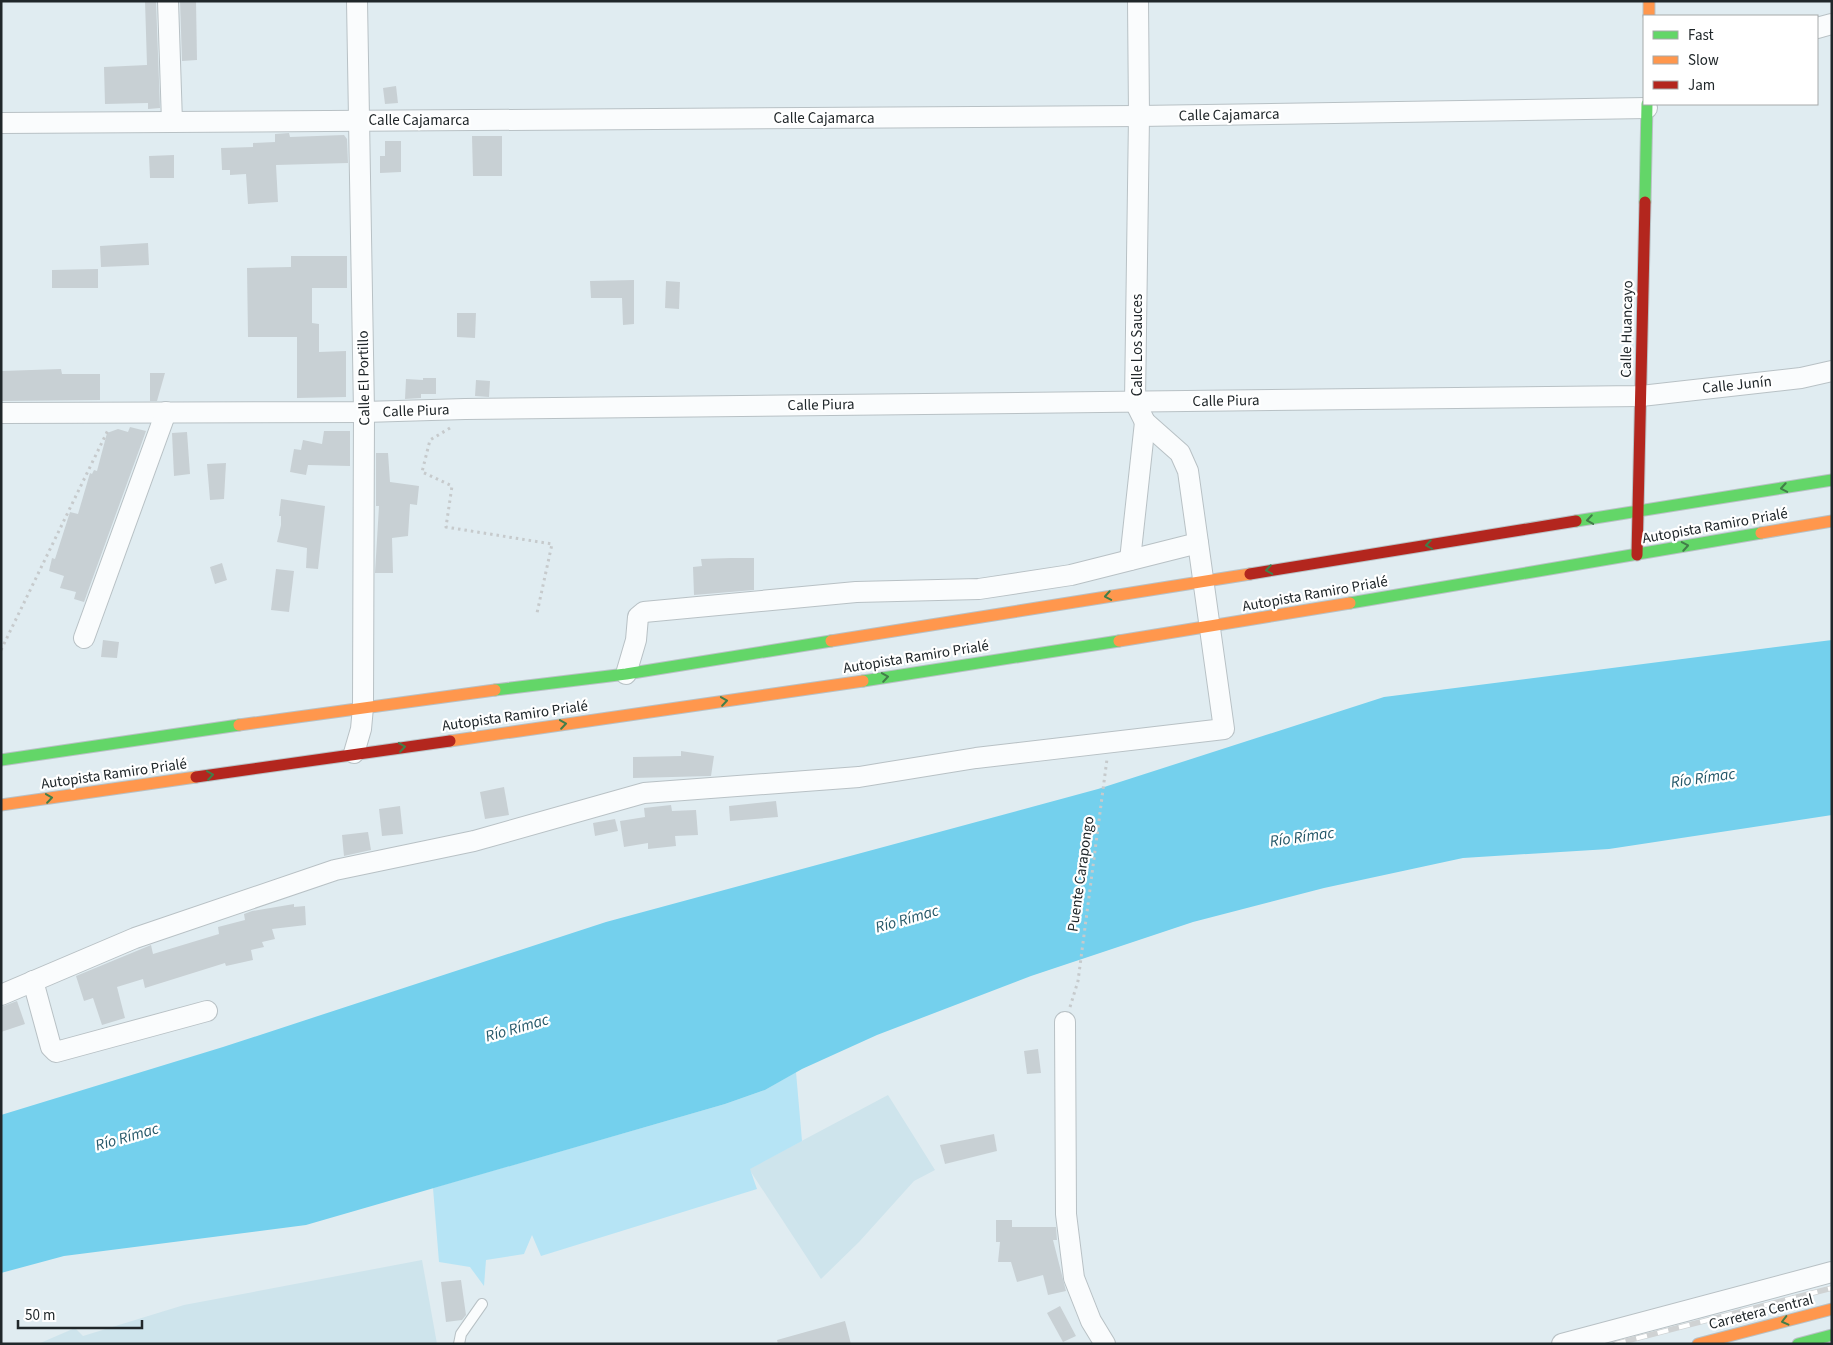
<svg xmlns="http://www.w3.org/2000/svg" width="1833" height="1345" font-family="'Source Sans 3',sans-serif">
<rect width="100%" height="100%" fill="#e0ecf1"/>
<!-- built -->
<g fill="#cee4ec">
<path d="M888 1095 935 1170 914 1181 859 1242 821 1279 749 1169Z"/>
<path d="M422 1260 437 1344H38L75 1328 83 1336 184 1305Z"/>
</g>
<!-- green -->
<path fill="#b6e4f5" d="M796 1072 802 1141 750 1169 757 1189 541 1256 532 1235 524 1254 486 1260 484 1286 470 1267 439 1262 433 1188 725 1104 765 1090Z"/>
<!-- water -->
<path fill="#74d0ed" d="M1832 640V815L1609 849 1463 858 1324 888 1193 922 1031 976 877 1035 802 1069 765 1090 725 1104 306 1225 64 1256 1 1273V1115L223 1047 606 922 1098 789 1384 697Z"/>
<!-- building -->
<g fill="#c8d0d4">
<path d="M145 1H156L160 108 148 109V103L105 104 104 67 147 65Z"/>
<path d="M180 1H196L197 60 182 61Z"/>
<path d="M396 86 398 103 385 104 383 88Z"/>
<path d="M289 133 290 137 344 135 347 139 348 163 276 165 278 202 248 204 246 174 230 175V170H222L221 148 253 147V143L275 142V134Z"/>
<path d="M472 136H502V176H473Z"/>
<path d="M385 141H401V172L380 173V156H385Z"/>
<path d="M174 155V178H150L149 156Z"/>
<path d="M148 243 149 265 101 267 100 246Z"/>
<path d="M291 256H347V288H312V323L319 324V352L346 351V397L297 398V337H248L247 268 291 267Z"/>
<path d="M98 269V288H52V270Z"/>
<path d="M634 280V324L623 325 622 298H591L590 281Z"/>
<path d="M666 281 680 282 679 309 665 308Z"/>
<path d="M457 313H476L475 338 457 337Z"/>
<path d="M61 369 62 374H100V400L1 401 2 371Z"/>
<path d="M150 373H165L157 401H150Z"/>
<path d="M423 378H436V394H421V398L405 399 406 379 423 380Z"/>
<path d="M476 380 490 381 489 397 475 396Z"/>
<path d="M130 427 146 431 84 602 74 599 76 592 60 588 64 576 49 571 52 558 55 559 70 512 78 514 90 473 92 474 94 470 97 471 107 433 118 429 128 432Z"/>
<path d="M324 431H350V466L308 465 306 475 290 472 294 449 301 450 303 440 322 444Z"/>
<path d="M187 432 190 474 174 476 172 433Z"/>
<path d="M376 453H388L390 482 419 486 417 505 410 504 408 536 392 538 393 573H375L379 506H376Z"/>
<path d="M226 463 224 499 210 500 207 464Z"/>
<path d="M281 499 325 506 318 569 306 568 307 548 277 542 281 525V516H279Z"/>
<path d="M731 558H754V590L694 595 693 567 702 566 701 559Z"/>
<path d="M222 563 227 580 215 584 210 567Z"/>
<path d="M276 569 294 571 289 612 271 610Z"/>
<path d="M103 640 119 642 117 658 101 657Z"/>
<path d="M681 751 714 756 711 776 633 778V757L681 756Z"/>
<path d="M504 787 509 815 485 819 480 792Z"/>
<path d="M776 801 778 817 730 821 729 806Z"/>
<path d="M671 805 672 811 696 810 698 835 675 836 676 846 648 849V843L624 847 620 821 645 817 644 808Z"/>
<path d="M400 806 403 834 382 836 379 809Z"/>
<path d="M615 819 618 831 595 836 593 823Z"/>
<path d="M368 832 371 850 344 856 342 835Z"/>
<path d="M294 904V907L305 906 306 925 272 929 275 939 262 942 264 947 251 950 253 960 226 966 225 963 145 988 143 979 117 987 125 1018 102 1025 93 998 84 1001 76 976 151 945 153 954 219 934 218 927 245 920 244 914 252 911Z"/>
<path d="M17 1001 25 1024 1 1032V1007Z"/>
<path d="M1038 1049 1041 1073 1027 1074 1024 1051Z"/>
<path d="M994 1134 997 1151 945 1164 940 1145Z"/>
<path d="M996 1220H1012V1227H1056L1057 1240H1053L1066 1291 1048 1295 1043 1275 1017 1282 1011 1262H998L1000 1242H996Z"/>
<path d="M461 1280 466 1315 462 1320 446 1322 441 1282Z"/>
<path d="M1060 1306 1076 1336 1063 1342 1047 1313Z"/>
<path d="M845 1321 851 1344H778L777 1340Z"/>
</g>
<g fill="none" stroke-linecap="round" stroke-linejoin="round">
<!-- lane casing -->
<g stroke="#b8c1c5" stroke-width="12">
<path id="lane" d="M459 1344 461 1334 482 1304"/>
</g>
<!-- street casing -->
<g stroke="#b8c1c5" stroke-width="22">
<g id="street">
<path d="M168 1 172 122"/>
<path d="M1817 28 1832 24"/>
<path d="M1 123 1139 116 1647 108"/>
<path d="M1 413 364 412 465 409 1641 396 1801 378 1832 371"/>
<path d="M1130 560 1145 422"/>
<path d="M84 638 166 412"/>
<path d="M626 674 636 640 638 617 644 612 856 592 979 589 1071 575 1198 543"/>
<path d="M354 753 361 729 363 707 364 412 357 1"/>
<path d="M33 981 51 1047 56 1052 207 1011"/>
<path d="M1 995 135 938 335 870 474 841 644 793 859 777 976 758 1224 729 1188 471 1180 453 1145 422 1135 402 1139 116 1138 1"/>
<path d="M1065 1022 1066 1214 1074 1278 1091 1321 1105 1344"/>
<path d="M1562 1344 1832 1272"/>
</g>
</g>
<!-- fast casing -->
<g stroke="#b8c1c5" stroke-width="13">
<g id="fast">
<path d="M1645 202 1647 104"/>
<path d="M1576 521 1832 480"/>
<path d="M1350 603 1761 533"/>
<path d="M863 681 1119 641"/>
<path d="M495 690 626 674 831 641"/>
<path d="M1 760 239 725"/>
<path d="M1798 1344 1832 1335"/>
</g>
</g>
<!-- slow casing -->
<g stroke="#b8c1c5" stroke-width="13">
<g id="slow">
<path d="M1649 1V16"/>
<path d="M1761 533 1832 521"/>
<path d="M831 641 1250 574"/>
<path d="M1119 641 1350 603"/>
<path d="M239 725 495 690"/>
<path d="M450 741 863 681"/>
<path d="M1 805 196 777"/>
<path d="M1698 1344 1832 1309"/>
</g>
</g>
<!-- jam casing -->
<g stroke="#b8c1c5" stroke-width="13">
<g id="jam">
<path d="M1637 555 1645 202"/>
<path d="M1250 574 1576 521"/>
<path d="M196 777 450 741"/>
</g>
</g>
<!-- path -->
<g stroke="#c6cacc" stroke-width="3" stroke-dasharray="2.5 4" stroke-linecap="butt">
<path d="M450 428 430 440 422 472 452 486 446 527 552 544 537 613"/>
<path d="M1 650 108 430"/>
<path d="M1070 1007 1078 981 1107 759"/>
</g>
<!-- lane -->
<use href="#lane" stroke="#fafcfd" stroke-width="10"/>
<!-- street -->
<use href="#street" stroke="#fafcfd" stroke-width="20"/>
<!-- fast -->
<use href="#fast" stroke="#63d668" stroke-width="11"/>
<!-- slow -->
<use href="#slow" stroke="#ff974d" stroke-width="11"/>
<!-- jam -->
<use href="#jam" stroke="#b3261e" stroke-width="11"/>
<!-- rail casing -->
<g stroke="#cfd2d3" stroke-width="5.5">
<path id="rail" d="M1615 1344 1832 1288"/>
</g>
<!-- rail -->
<use href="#rail" stroke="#fff" stroke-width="4" stroke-dasharray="11" stroke-linecap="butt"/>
</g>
<!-- one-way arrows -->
<defs><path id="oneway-chevron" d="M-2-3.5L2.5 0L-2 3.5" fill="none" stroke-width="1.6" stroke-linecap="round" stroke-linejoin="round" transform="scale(1.25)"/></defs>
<g stroke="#427e49">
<use href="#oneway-chevron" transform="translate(1784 488) rotate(170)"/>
<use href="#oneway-chevron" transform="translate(1590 520) rotate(171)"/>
<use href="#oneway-chevron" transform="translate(1429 545) rotate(171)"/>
<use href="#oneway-chevron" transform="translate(1685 546) rotate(-10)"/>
<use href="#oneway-chevron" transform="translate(1269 570) rotate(171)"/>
<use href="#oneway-chevron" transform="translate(1108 596) rotate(170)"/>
<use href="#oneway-chevron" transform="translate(885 677) rotate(-9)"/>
<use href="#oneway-chevron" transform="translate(724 701) rotate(-8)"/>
<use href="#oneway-chevron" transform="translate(563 724) rotate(-8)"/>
<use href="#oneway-chevron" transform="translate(402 747) rotate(-8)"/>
<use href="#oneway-chevron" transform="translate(210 775) rotate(-8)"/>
<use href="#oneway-chevron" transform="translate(49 798) rotate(-8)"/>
<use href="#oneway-chevron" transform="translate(1785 1321) rotate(166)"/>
</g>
<g text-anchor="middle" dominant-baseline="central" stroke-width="4.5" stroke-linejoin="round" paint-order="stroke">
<!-- street labels -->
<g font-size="15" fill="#20272a" stroke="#fff">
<text transform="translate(1229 115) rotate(-1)">Calle Cajamarca</text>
<text x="824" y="118">Calle Cajamarca</text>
<text x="419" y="120">Calle Cajamarca</text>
<text transform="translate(1627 329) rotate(-89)">Calle Huancayo</text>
<text transform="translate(1137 345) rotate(-90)">Calle Los Sauces</text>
<text transform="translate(364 378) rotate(-91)">Calle El Portillo</text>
<text transform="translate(1737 385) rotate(-6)">Calle Junín</text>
<text transform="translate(1226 401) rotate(-1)">Calle Piura</text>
<text transform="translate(821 405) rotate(-1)">Calle Piura</text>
<text transform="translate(416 411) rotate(-2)">Calle Piura</text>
<text transform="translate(1715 526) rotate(-10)">Autopista Ramiro Prialé</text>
<text transform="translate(1315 594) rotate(-10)">Autopista Ramiro Prialé</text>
<text transform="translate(916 657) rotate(-9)">Autopista Ramiro Prialé</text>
<text transform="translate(515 716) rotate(-8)">Autopista Ramiro Prialé</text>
<text transform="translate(114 774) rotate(-8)">Autopista Ramiro Prialé</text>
<text transform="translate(1081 874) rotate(-82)">Puente Carapongo</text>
<text transform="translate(1761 1312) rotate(-14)">Carretera Central</text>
</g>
<!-- water labels -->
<g font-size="16" font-style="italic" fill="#255869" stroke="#fff">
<text transform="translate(1703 778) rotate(-8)">Río Rímac</text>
<text transform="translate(1302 837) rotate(-8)">Río Rímac</text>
<text transform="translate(907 919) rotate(-16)">Río Rímac</text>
<text transform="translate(517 1028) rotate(-16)">Río Rímac</text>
<text transform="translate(127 1137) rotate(-16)">Río Rímac</text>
</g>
</g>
<!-- border -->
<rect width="1833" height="1345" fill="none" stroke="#20272a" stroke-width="5"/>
<!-- legend -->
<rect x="1643" y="15" width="175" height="90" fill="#ffffff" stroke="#a6a9aa"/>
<rect x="1653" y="31" width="25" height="8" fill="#63d668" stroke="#a6a9aa"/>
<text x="1688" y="40" font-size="15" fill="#20272a">Fast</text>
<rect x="1653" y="56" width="25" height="8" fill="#ff974d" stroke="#a6a9aa"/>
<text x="1688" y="65" font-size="15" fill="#20272a">Slow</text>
<rect x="1653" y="81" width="25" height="8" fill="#b3261e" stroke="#a6a9aa"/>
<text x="1688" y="90" font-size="15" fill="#20272a">Jam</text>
<!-- scale -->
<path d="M18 1320v8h124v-8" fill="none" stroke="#20272a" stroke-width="2.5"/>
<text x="25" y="1320" font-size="15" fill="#20272a" stroke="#ffffff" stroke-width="4" paint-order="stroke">50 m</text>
</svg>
